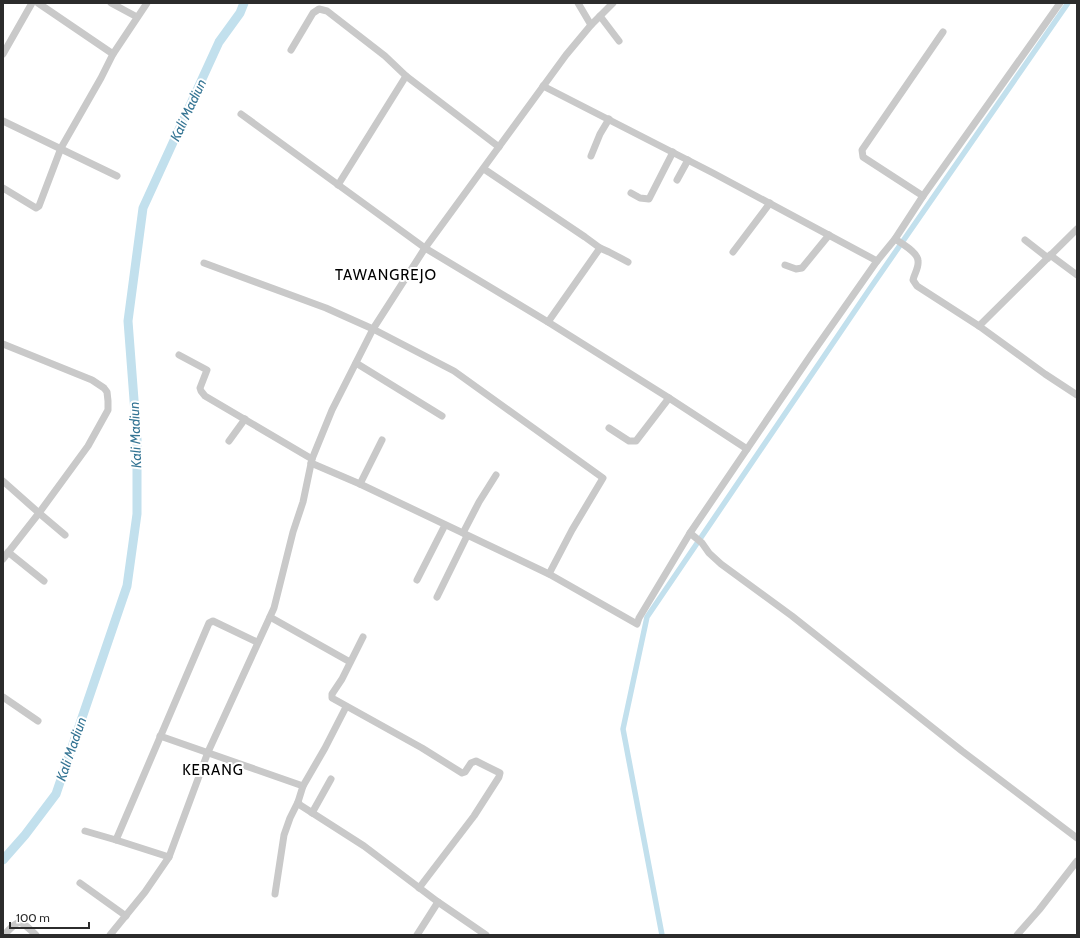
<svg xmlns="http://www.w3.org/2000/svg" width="1080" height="938" font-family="Cabin,sans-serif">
<rect width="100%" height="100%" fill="#fff"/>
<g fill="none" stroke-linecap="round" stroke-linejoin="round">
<!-- canal -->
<path stroke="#c2e0ed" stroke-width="5.5" d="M662 935 623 729 647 617 869 290 1068 3"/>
<!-- river -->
<path stroke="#c2e0ed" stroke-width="9" d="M3 860 25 835 56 794 127 586 137 514V439L128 321 143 208 219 42 240 13 244 3"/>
<!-- minor -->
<g stroke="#c9c9c9" stroke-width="7">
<path d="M38 3 113 54"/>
<path d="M111 3 137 17"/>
<path d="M578 3 591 25"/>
<path d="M600 16 619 41"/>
<path d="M291 50 313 13 319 9 327 11 385 56 406 76 499 147"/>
<path d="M3 54 32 3"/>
<path d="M543 86 713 173 877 261"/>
<path d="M241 114 425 248 548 322 669 398 747 449"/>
<path d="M3 121 117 176"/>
<path d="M591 156 600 134 609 119"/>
<path d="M484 169 585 237 600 248"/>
<path d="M677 180 688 160"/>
<path d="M338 185 406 76"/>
<path d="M3 188 36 208 39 206 61 148 101 78 113 54 147 3"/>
<path d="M631 193 640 198 649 199 673 152"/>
<path d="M923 196 863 157 862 150 943 32"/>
<path d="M895 239C902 244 918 252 918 261 919 268 914 274 913 280L917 286 979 326 1045 374 1077 395"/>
<path d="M1025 240 1048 258"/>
<path d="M733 252 770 203"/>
<path d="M1050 255 1077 275"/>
<path d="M204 263 326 308 373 329 454 371 603 478 572 530 549 574"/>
<path d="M785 265 796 269 802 268 829 235"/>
<path d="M548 322 600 248 609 252 628 262"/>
<path d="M979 326 1077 229"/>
<path d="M3 344 92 380 104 388 107 392 108 401V410L88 446 39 513 65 535"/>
<path d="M179 355 207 370 200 388 201 391 205 396 312 459"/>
<path d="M356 363 442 416"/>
<path d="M609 428 629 441H636L669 398"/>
<path d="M229 441 245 419"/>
<path d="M311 463 360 484 549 574 637 624 639 618 690 533 811 355 877 261 895 239 923 196 1060 3"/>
<path d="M3 481 39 513 3 559"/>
<path d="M360 484 382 440"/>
<path d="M463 533 479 502 496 475"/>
<path d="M690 533 702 543 709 553 721 564 792 616 962 751 1077 838"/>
<path d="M8 552 44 581"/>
<path d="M417 580 445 525"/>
<path d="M437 597 467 536"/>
<path d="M270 617 350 662"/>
<path d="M363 637 342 679 332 694V698L422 748 462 773 465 772 471 763 476 761 500 773 499 777 474 816 419 888"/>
<path d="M3 697 38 721"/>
<path d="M160 736 303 786 298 802 300 805 364 846 438 902 486 935"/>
<path d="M303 786 325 748 346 707"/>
<path d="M312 813 331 779"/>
<path d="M85 831 116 840"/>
<path d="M169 857 116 840 209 623 213 621 257 642"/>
<path d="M80 883 126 916"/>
<path d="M275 894 284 835 290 818 298 802"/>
<path d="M4 935C20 918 19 919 36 935"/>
<path d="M110 935 145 892 169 857 208 752 274 608 293 532 303 502 312 459 332 410 373 329 425 248 566 55 591 25 613 3"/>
<path d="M417 935 438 902"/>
<path d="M1017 935 1039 910 1077 861"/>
</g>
</g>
<g text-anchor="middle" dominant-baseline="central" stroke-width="4" stroke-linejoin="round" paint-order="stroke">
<!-- water labels -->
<g font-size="14" font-style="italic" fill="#357594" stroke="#fff">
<text transform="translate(188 110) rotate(-65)">Kali Madiun</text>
<text transform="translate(135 435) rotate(-92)">Kali Madiun</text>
<text transform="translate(71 749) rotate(-71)">Kali Madiun</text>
</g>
<!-- quarter labels -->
<g font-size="15" letter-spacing="1" fill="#000" stroke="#fff">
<text x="386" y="275">TAWANGREJO</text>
<text x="213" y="770">KERANG</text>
</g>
</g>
<!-- border -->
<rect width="1080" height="938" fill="none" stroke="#2c2c2c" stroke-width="8"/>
<!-- scale -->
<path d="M10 922v6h79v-6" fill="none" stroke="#2c2c2c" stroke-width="2"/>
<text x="16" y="922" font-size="12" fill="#2c2c2c" stroke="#ffffff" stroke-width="3" paint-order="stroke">100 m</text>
</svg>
